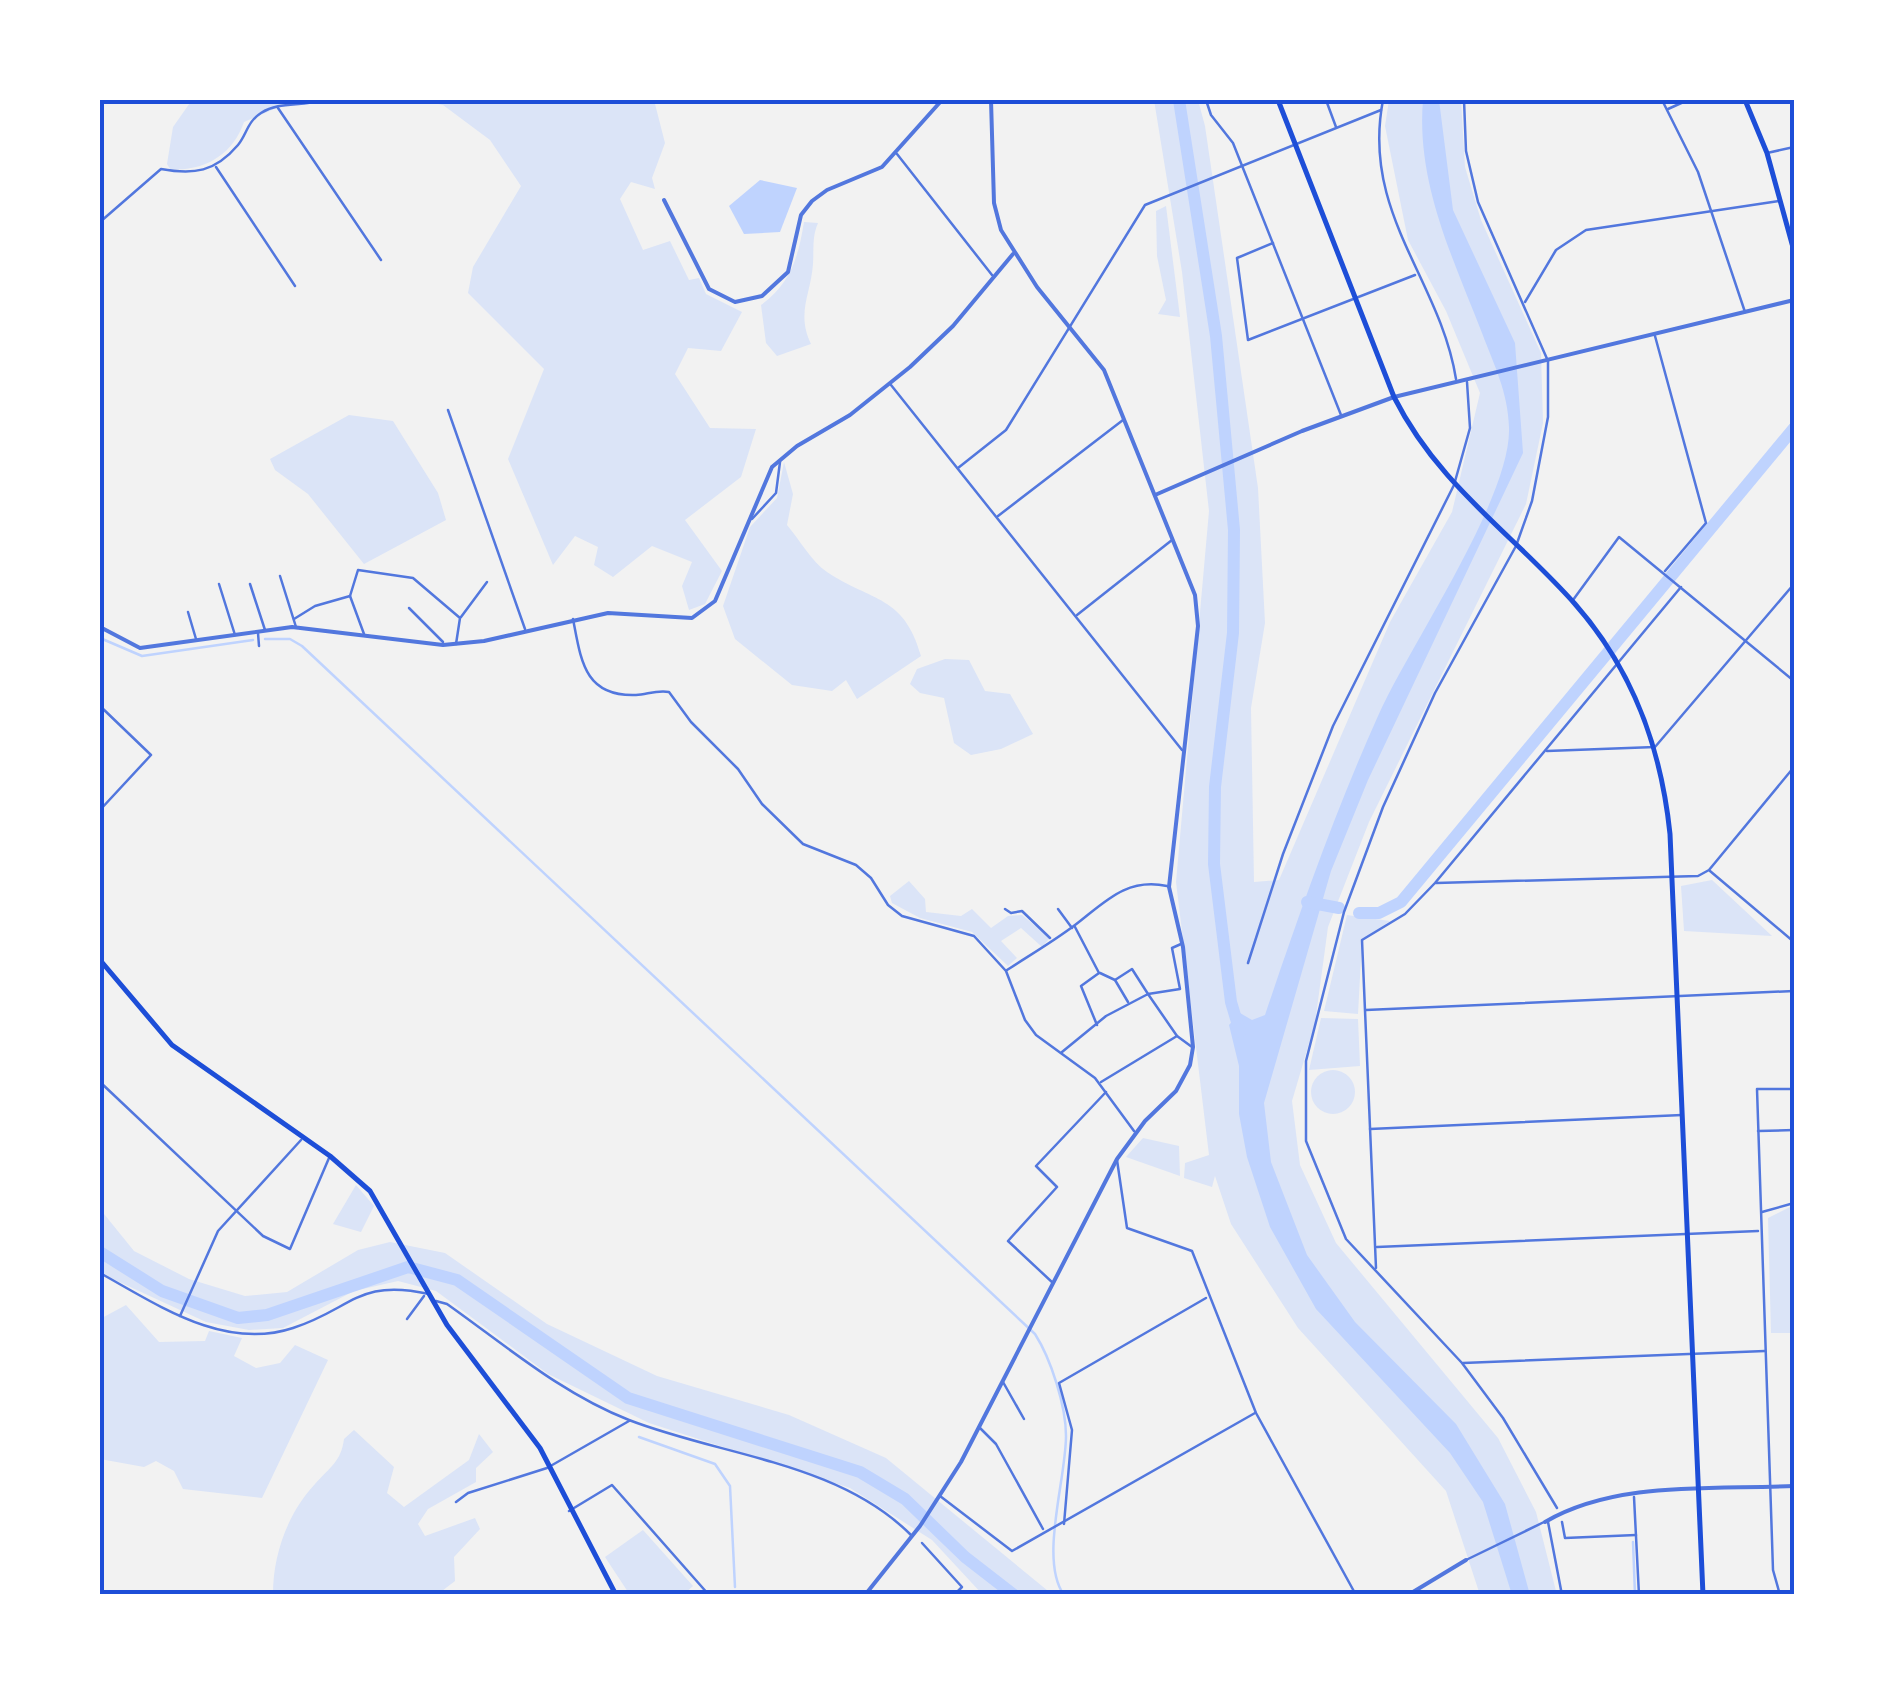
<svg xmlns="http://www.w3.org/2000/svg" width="1894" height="1695" font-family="Figtree,sans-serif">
<rect width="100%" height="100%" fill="#f2f2f2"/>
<!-- green -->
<g fill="#dbe4f7">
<path d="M192 100H320L288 103 244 122C233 155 203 172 170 169L167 164 173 127Z"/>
<path d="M418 100H654L665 143 652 178 655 189 631 182 620 199 643 250 670 241 689 280 699 278 706 294 742 312 721 351 688 348 675 374 710 428 756 429 741 477 685 520 722 571 705 604 689 610 682 586 692 562 652 546 613 577 594 565 598 547 575 536 553 565 508 459 544 369 468 293 473 267 521 186 490 140 443 105Z"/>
<path d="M1154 100H1198L1205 126 1258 488 1265 623 1251 708 1254 882 1279 880 1390 622 1452 512 1480 393 1446 311 1408 240 1385 126 1389 100H1461L1465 167 1481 220 1541 353 1543 423 1526 504 1369 822 1328 927 1315 1023 1292 1101 1300 1165 1336 1243 1498 1438 1536 1512 1557 1595H1480L1446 1491 1298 1328 1231 1224 1215 1176 1212 1187 1184 1178 1185 1163 1209 1155 1176 882 1209 511 1182 272Z"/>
<path d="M1166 206 1180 317 1158 314 1166 300 1157 256 1156 211Z"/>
<path d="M804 222 818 223C812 237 814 248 813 264 811 294 796 313 811 344L777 356 766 343 761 305C791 283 798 258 804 222Z"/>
<path d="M349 415 393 421 438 493 446 520 364 564 308 494 275 470 270 459Z"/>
<path d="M784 462 793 494 787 525C799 539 812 562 827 572 872 602 904 595 921 656L857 699 846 680 832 691 792 685 735 639 723 606 750 527 777 498Z"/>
<path d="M945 659 969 660 985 691 1010 694 1033 734 1001 749 971 755 954 743 944 698 920 693 910 684 917 669Z"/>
<path d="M1712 880 1772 936 1684 931 1681 886Z"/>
<path d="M909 881 925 899 926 912 961 916 972 909 991 928 1008 916 1022 915 1050 938 1042 947 1021 928 1001 941 1017 958 1008 966 972 932 920 918 892 903 890 896Z"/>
<path d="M1347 915 1390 921 1362 940 1358 1014 1324 1011Z"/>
<path d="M1321 1018 1358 1019 1360 1066 1309 1070Z"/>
<circle cx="1333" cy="1092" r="22"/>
<path d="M1143 1138 1179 1146 1180 1176 1126 1157Z"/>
<path d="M356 1185 374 1206 361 1232 333 1224Z"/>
<path d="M1794 1205V1333H1771L1768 1218Z"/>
<path d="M100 1209 134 1251 189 1279 245 1296 287 1292 358 1250 390 1242 445 1253 547 1324 657 1376 789 1415 886 1458 1053 1595H983L932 1540 850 1488 649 1423 548 1374 436 1291 398 1281 354 1291 283 1328 249 1330 206 1322 100 1273Z"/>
<path d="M126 1305 159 1342 205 1341 209 1331 242 1338 234 1356 256 1368 280 1363 295 1345 328 1360 262 1498 183 1489 174 1471 156 1461 144 1467 100 1459V1319Z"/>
<path d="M354 1430 394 1467 387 1493 404 1507 469 1460 479 1434 493 1452 476 1468V1482L428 1509 418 1524 425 1536 475 1518 480 1529 454 1557 455 1581 438 1594H273C273 1554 288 1513 315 1484 330 1467 341 1462 344 1439Z"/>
<path d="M643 1530 693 1586 683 1595H630L605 1557Z"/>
</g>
<!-- water -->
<g fill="#bfd3fe">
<path d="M1423 100H1439L1453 210 1515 343 1523 453 1368 780 1331 871 1264 1103 1271 1162 1307 1255 1355 1322 1456 1424 1505 1504 1530 1595H1512L1483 1502 1450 1453 1316 1309 1270 1227 1247 1157 1239 1114V1066L1229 1025 1240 1013 1252 1020 1265 1015C1299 914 1334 814 1378 716 1409 646 1512 498 1509 427 1508 392 1494 365 1482 333 1453 258 1416 183 1423 100Z"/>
<path d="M760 180 797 188 780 232 744 234 729 206Z"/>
</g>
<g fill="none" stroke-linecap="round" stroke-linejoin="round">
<!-- stream -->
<g stroke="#bfd3fe" stroke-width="2.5">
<path d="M100 638 142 656 253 640"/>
<path d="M265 639H290L302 646 1035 1334C1051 1359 1066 1406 1066 1436 1066 1480 1039 1560 1064 1595"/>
<path d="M639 1437 715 1464 730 1486 735 1587"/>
<path d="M1633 1542 1635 1595"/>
</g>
<!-- river -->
<g stroke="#bfd3fe" stroke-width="12">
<path d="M1179 100 1216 336 1234 530 1233 633 1215 787 1214 864 1231 1002 1240 1032"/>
<path d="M1307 902 1339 908"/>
<path d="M1359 913H1379L1401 902 1794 428"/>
<path d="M100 1252 162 1291 238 1318 267 1315 408 1267 457 1280 628 1398 860 1472 905 1499 965 1557 1014 1595"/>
</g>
<!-- minor -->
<g stroke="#5277de" stroke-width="2.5">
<path d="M1206 100 1211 115 1233 143 1341 415"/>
<path d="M1326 100 1336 127"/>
<path d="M1383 100C1361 213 1440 279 1456 379"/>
<path d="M1464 100 1466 151 1478 202 1548 361V417L1532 501 1516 546 1435 693 1383 807 1344 912 1306 1061V1141L1346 1239 1462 1363 1503 1418 1557 1508"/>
<path d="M1662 100 1698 172 1745 312"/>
<path d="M278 108 381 260"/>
<path d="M1668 109 1688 100"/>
<path d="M1767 153 1794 147"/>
<path d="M897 154 992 275"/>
<path d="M216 167 295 286"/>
<path d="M100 222 161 169C194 175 215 172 238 145 247 134 247 122 261 113 280 101 301 107 322 100"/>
<path d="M1273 243 1237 258 1248 340 1415 275"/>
<path d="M1525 302 1556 250 1586 230 1779 201"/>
<path d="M1655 336 1706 523 1665 571"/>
<path d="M100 370V389"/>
<path d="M891 385 1182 750"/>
<path d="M448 410 525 629"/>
<path d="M958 468 1006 430 1145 205 1381 110"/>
<path d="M998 516 1123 420"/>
<path d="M752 519 776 493 780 462"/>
<path d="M280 576 296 627"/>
<path d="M219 584 235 635"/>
<path d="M250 584 265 630"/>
<path d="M350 596 358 570 413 578 460 618 456 644"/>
<path d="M1573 600 1619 537 1794 681"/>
<path d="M409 608 443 642"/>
<path d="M188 612 196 639"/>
<path d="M1077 615 1172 540"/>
<path d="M461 617 487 582"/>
<path d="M294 619 315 606 350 596 364 634"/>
<path d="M573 619C581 660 584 697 636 695 648 694 657 690 669 692L691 722 738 769 762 804 803 844 856 865 871 878 888 905 902 916 974 936 1006 971 1025 1020 1036 1035 1095 1078 1134 1131"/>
<path d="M258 633 259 646"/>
<path d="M100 706 151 755 100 810"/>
<path d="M1547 751 1655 747 1794 584"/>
<path d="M1710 871 1794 942"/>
<path d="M1436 883 1698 876 1709 870 1794 767"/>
<path d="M1005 909 1011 913 1022 911 1050 938"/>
<path d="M1058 909 1072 928"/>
<path d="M1075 927 1099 973 1081 986 1097 1025"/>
<path d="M1248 963 1283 854 1333 726 1454 485 1470 428 1467 382"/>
<path d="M1794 966V1005"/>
<path d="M1007 970C1030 955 1054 941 1075 925 1104 903 1126 877 1167 886"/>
<path d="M1100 973 1115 980 1128 1002"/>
<path d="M1115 980 1132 969 1148 994 1180 989 1172 948 1181 944"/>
<path d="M1366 1010 1794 991"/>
<path d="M1062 1052 1106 1016 1148 994 1177 1036"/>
<path d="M100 1082 263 1236 290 1249 329 1158"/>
<path d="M1101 1082 1177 1036 1192 1047"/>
<path d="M1370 1129 1682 1115"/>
<path d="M1758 1131 1794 1130"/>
<path d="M1117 1160 1127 1228 1192 1251 1256 1413 1356 1595"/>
<path d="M1762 1212 1794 1203"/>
<path d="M1377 1247 1758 1231"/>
<path d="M1376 1268 1362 940 1405 914 1435 883 1681 587"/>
<path d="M100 1273C158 1305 224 1351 293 1328 352 1309 358 1278 429 1294"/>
<path d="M1053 1283 1008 1241 1057 1187 1036 1166 1106 1092"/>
<path d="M436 1301 447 1304C505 1345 562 1394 629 1420 722 1456 838 1462 911 1535"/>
<path d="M180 1316 218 1231 301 1140"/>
<path d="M407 1319 424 1296"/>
<path d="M1463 1363 1765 1351"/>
<path d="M1003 1382 1024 1419"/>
<path d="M979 1427 996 1444 1043 1529"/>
<path d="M940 1496 1012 1551 1255 1413"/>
<path d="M1634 1497 1639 1595"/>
<path d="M456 1502 468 1493 547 1468 629 1421"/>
<path d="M569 1511 612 1485 709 1595"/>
<path d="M1548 1522 1562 1595"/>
<path d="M1562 1522 1565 1538 1636 1535"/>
<path d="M1064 1524 1072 1430 1059 1383 1206 1298"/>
<path d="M922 1543 962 1587 954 1595"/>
<path d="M1466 1560 1544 1522"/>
<path d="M273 1593 274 1595"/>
<path d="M1780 1595 1773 1570 1757 1089H1794"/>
</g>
<!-- tertiary -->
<g stroke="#5277de" stroke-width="4">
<path d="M664 200 709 289 735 302 762 296 788 272 801 215 812 201 827 190 882 167 942 100"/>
<path d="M1155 495 1302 431 1394 397 1794 300"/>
<path d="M100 627 140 648 292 627 443 645 484 641 608 613 692 618 715 601 772 467 797 446 850 415 910 367 953 326 1013 254"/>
<path d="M1545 1522C1617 1480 1714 1490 1794 1486"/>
<path d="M865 1595 920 1526 961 1462 1117 1159 1145 1121 1176 1091 1190 1065 1193 1047 1183 947 1169 887 1198 626 1195 595 1104 370 1037 287 1001 230 994 203 991 100"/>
<path d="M1408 1595 1466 1560"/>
</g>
<!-- primary -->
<g stroke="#1d4ed8" stroke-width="5">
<path d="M1278 100 1394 397C1439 486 1511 532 1575 604 1633 670 1661 747 1670 834L1703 1595"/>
<path d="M1745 100 1767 153 1794 251"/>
<path d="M100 960 172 1045 330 1156 370 1191 447 1325 540 1448 616 1595"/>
</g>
</g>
<!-- border -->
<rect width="1894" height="1695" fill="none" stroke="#ffffff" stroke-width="205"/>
<rect x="102" y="102" width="1690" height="1490" fill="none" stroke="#1d4ed8" stroke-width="4"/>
</svg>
